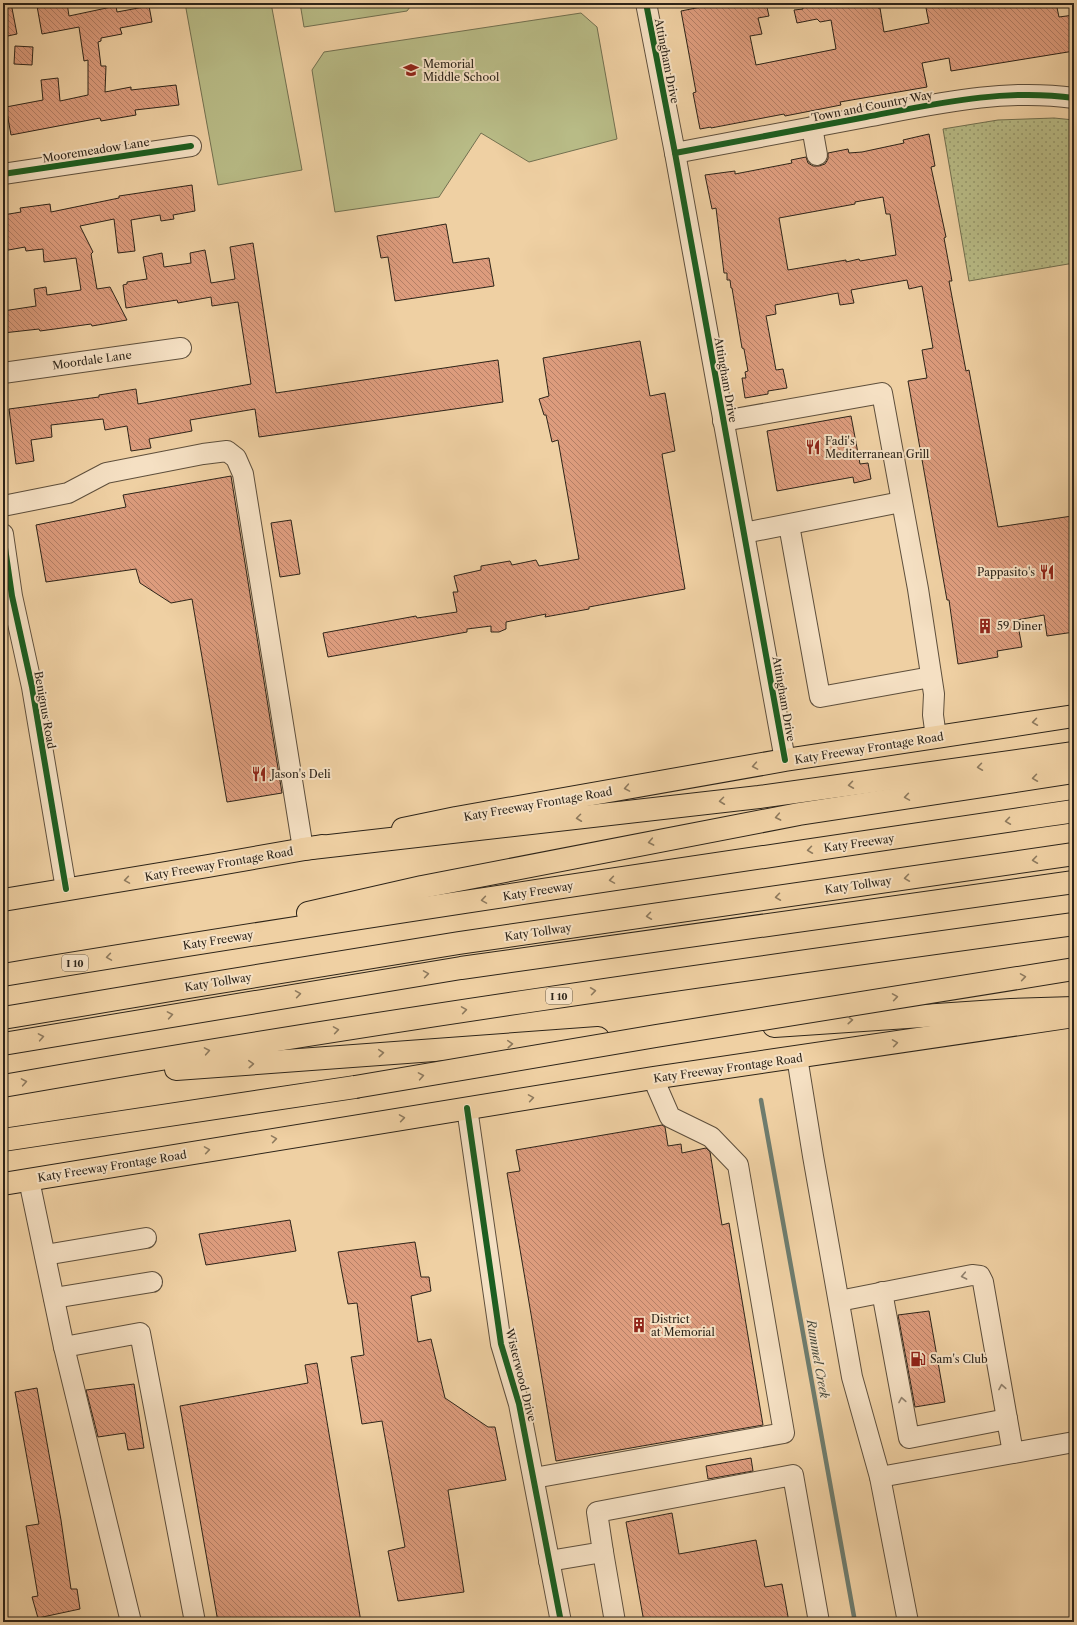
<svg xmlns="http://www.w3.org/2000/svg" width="1077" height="1625" font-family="'Libre Caslon Text',serif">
<defs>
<pattern id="grass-dots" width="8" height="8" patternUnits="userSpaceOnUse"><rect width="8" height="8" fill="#b8bb86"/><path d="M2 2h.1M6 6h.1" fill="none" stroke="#96986d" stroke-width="1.8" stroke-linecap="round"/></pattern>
<pattern id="building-back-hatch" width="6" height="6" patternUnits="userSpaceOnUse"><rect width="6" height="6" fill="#dd9c7d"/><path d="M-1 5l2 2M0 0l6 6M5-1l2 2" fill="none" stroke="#b47f66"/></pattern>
</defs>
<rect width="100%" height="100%" fill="#efd0a3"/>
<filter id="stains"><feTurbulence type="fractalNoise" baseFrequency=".005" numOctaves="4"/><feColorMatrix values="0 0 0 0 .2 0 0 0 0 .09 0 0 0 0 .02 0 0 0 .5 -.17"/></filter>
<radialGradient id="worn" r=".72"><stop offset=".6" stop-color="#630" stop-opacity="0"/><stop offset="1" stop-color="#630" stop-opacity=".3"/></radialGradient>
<!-- grass -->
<path fill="url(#grass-dots)" stroke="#727050" d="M1054 118 1074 120V263L969 281 943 129 998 120Z"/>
<!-- pitch -->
<g fill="#b8bb86" stroke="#727050">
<path d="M185 3H271L302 170 218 185Z"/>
<path d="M300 3H413L407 11 304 27Z"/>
<path d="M581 13 597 27 617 139 529 162 481 133 439 197 335 212 312 70 324 52Z"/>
</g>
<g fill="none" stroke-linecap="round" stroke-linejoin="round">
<!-- stream -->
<path stroke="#6e7c6e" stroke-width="4.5" d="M761 1100 855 1622"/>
</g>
<!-- building -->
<g fill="url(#building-back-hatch)" stroke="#2d2419" fill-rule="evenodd">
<path d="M3 3H11L17 34 3 37Z"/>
<path d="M53 3H67L69 16 116 6 117 12 149 6 152 22 120 28 122 34 101 38V41L98 42 101 66H106L105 92 131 87V90L176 85 179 105 135 110 136 115 101 121 100 118 11 135 6 107 43 100 41 80 58 78 60 101 88 95V60L84 61 79 27 42 34 37 6Z"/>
<path d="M700 3H766L769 16 758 18 762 34 750 36 756 65 836 49 831 20 820 22 817 19 797 23 794 10 803 9 802 3H877L878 8H880L884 32 929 23 925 3H1056L1059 17 1074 15V51L951 71 949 58 922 63 927 87 840 102 841 105 785 116 784 114 711 128V127L700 129 693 93 696 92 681 11 701 7Z"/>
<path d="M15 46 33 47 32 65 14 64Z"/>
<path d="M929 134 935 166 931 167 946 237 944 238 952 281H949L966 371 969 370 998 527 1072 516 1074 528V632L1047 636 1044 615 1017 620 1022 647 997 651 998 657 958 664 949 600H947L908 381 927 378 922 350 933 348 922 286 909 289 907 280 851 290 854 303 840 305 838 293 775 305 776 314 766 316 776 370 783 369 787 388 768 391V394L745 398 742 378H746L745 372 748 371 744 349 742 348 732 288H731L730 280H727V273H724L716 208 712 209 705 175 735 171V174L792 163 791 160 806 157 808 163 813 166H819L825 164 828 159V153L848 149 849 153 862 152 904 143 903 140ZM883 197 886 214H890L896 255 860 261 859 259 846 262V260L788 270 779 218 855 204V202Z"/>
<path d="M192 185 195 211 173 215 174 219 161 221 160 215 131 220 135 251 118 253 114 219 80 226 93 252 91 254 97 289 110 287 127 320 92 326 91 324 40 331 39 329 3 333V311L36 306 34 289 46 287 47 295 81 290 76 258 44 262 43 249 26 251 25 247 3 251V215L21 212 20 208 50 204 51 212 119 198V196Z"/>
<path d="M446 224 453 263 489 258 494 286 395 301 388 257 381 258 377 236Z"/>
<path d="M253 243 276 393 498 360 503 402 259 437 255 409 190 420 192 431 149 439 151 448 131 451 127 426 105 430 103 419 51 425 52 437 31 440 34 461 16 464 9 409 99 397V395L136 389 138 404 251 384 238 302 212 306 211 297 178 303 177 300 126 308 123 285 127 284V282L147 279 143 257 162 253 164 267 191 263 190 253 205 250 211 283 235 279 230 247Z"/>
<path d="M640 341 650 396 665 393 675 451 662 454 685 589 589 607V609L545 617 546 614 506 622V629L499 632H491V626L467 629V632L328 657 323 633 416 616 417 618 457 612 453 592H458L454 576 481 570V566L510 561 512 565 536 560 539 566 579 559 558 440 552 442 546 415H544L539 399 549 396 543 358Z"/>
<path d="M851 416 860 464 868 463 871 479 854 483 853 477 777 491 767 431Z"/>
<path d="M231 476 282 793 227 802 192 599 171 603 140 583 136 569 46 582 36 525 126 507 123 495Z"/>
<path d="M291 520 300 574 280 577 271 523Z"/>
<path d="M662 1125 665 1127 668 1146 681 1144 682 1153 706 1148 710 1152 722 1225 729 1223 763 1425 556 1461 507 1173 520 1171 516 1150Z"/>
<path d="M290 1220 296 1251 206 1265 199 1234Z"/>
<path d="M415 1242 421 1277H429L431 1291 411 1296 418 1342 431 1339 445 1398 488 1427H495L506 1480 448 1490 464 1592 398 1601 388 1551 405 1547 382 1421 362 1424 351 1357 364 1355 357 1303 348 1304 338 1252Z"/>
<path d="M929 1311 945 1402 915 1407 898 1315Z"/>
<path d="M317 1363 361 1622H218L180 1406 308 1383 305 1365Z"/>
<path d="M134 1384 144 1448 128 1450 125 1433 98 1437 86 1390Z"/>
<path d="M37 1388 61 1520 71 1589H77L80 1609 38 1618 32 1597 38 1596 26 1526 39 1524 15 1392Z"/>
<path d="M751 1458 753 1471 708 1479 706 1466Z"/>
<path d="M672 1513 679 1554 756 1540 765 1587 782 1584 789 1622H644L626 1522Z"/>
</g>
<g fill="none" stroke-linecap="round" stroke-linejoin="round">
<!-- minor casing -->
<g stroke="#5e4f3c" stroke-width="22">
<g id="minor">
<path d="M646 3 675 153 785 760"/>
<path d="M812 127 817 155"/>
<path d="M675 153C739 141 803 129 866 117 935 104 1004 88 1074 98"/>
<path d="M3 174 191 146"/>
<path d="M3 373 181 348"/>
<path d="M723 421 882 393 918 589 934 694 933 715 936 737"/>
<path d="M3 506 68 493 106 473 203 454 227 451 236 458 243 474 303 849"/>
<path d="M789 525 820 697 931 677"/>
<path d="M744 533 901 502"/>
<path d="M3 534 12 596 32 687 66 889"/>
<path d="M797 1057 813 1156 852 1377 880 1477 908 1622"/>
<path d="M467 1108 501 1344 519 1404 561 1622"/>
<path d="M29 1180 64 1347 131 1622"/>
<path d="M45 1255 146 1238"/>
<path d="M882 1292 909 1438 1007 1419"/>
<path d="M54 1298 152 1282"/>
<path d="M839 1301 972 1275 980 1276 983 1282 1013 1453"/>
<path d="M64 1347 140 1333 195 1622"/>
<path d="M880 1477 1074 1442"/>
<path d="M534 1478 784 1433 738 1165 711 1137 670 1117 653 1078"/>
<path d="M603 1552 615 1622"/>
<path d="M549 1561 603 1552 597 1512 793 1475 819 1622"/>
</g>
</g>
<!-- major casing -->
<g stroke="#2d2419" stroke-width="24">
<g id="major">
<path d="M403 829 456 818 785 760 1074 716"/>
<path d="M3 900 208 866 322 846"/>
<path d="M3 1184 653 1078 1074 1016"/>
</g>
</g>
<!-- highway casing -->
<g stroke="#2d2419" stroke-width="24">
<g id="highway">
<path d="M303 849 759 797 1074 753"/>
<path d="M308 913 422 887 799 814 1074 772"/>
<path d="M3 975C359 916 717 864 1074 811"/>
<path d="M3 1018 195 986 459 943 1074 854"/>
<path d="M774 1026 1011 1010 1074 1008"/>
<path d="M3 1044 461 968 1074 882"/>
<path d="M176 1069 598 1038"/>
<path d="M3 1086C359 1023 716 973 1074 924"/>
<path d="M3 1140 355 1087"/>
</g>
</g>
<!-- minor -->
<use href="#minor" stroke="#f5e0c3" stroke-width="20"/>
<!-- major -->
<use href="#major" stroke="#efd0a3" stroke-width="22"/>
<!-- highway -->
<use href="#highway" stroke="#efd0a3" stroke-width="22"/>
<!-- highway-bridge casing -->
<g stroke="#2d2419" stroke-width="24" stroke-linecap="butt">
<path id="highway-bridge" d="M355 1087 656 1036 1074 969"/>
</g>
<!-- highway-bridge -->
<use href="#highway-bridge" stroke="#efd0a3" stroke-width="22"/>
<!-- cycleway casing -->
<g stroke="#f5e0c3" stroke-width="8">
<g id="cycleway">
<path d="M646 3 675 153 785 760"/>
<path d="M675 153C739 141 803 129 866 117 935 104 1004 88 1074 98"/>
<path d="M3 174 191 146"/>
<path d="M3 534 12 596 32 687 66 889"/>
<path d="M467 1108 501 1344 519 1404 561 1622"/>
</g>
</g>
<!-- cycleway -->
<use href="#cycleway" stroke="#1b5e20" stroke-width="6"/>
</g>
<!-- one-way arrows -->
<defs><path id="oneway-chevron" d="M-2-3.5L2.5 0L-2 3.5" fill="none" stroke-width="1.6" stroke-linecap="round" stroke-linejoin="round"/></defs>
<g stroke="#8e7a5e">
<use href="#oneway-chevron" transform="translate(1035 722) rotate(172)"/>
<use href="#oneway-chevron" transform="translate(755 766) rotate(170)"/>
<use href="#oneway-chevron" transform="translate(980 767) rotate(172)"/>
<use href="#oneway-chevron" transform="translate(1035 778) rotate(172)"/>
<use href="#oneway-chevron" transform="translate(851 785) rotate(172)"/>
<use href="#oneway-chevron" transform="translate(627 788) rotate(170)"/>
<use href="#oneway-chevron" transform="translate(907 797) rotate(171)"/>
<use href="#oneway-chevron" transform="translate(722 801) rotate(173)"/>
<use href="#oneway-chevron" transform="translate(778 817) rotate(169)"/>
<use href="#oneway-chevron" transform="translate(579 818) rotate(173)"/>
<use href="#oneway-chevron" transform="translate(1008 821) rotate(172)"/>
<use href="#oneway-chevron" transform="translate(651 842) rotate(169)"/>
<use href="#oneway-chevron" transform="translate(810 850) rotate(172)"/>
<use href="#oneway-chevron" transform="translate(1035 860) rotate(172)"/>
<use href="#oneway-chevron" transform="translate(907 878) rotate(172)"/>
<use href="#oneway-chevron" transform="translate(127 880) rotate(171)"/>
<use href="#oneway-chevron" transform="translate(612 880) rotate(171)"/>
<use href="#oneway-chevron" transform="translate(778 897) rotate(172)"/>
<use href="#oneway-chevron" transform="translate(484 900) rotate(171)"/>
<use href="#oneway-chevron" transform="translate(649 916) rotate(172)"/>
<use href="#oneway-chevron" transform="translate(109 957) rotate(171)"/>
<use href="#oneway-chevron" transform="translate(426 974) rotate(-9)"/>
<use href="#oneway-chevron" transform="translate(1023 977) rotate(-9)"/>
<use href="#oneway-chevron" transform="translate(593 991) rotate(-8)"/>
<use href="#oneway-chevron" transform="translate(298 994) rotate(-9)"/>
<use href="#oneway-chevron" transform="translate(895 997) rotate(-9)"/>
<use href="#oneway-chevron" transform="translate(464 1010) rotate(-9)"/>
<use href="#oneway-chevron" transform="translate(170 1015) rotate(-10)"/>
<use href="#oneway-chevron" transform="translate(850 1020) rotate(-4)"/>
<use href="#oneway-chevron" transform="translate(336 1030) rotate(-9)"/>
<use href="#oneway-chevron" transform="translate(41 1037) rotate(-10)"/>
<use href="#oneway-chevron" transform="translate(895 1043) rotate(-9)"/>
<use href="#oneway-chevron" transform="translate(510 1044) rotate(-4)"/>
<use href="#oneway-chevron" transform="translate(207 1051) rotate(-10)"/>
<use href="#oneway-chevron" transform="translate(381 1053) rotate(-5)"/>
<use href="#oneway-chevron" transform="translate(251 1064) rotate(-4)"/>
<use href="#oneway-chevron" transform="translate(421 1076) rotate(-10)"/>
<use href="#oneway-chevron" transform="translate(24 1082) rotate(-10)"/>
<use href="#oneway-chevron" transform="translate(531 1098) rotate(-9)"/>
<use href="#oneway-chevron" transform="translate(402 1118) rotate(-9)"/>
<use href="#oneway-chevron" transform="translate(274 1139) rotate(-9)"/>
<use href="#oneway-chevron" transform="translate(207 1150) rotate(-9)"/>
</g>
<g stroke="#91826e">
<use href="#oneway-chevron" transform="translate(964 1276) rotate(169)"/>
<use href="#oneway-chevron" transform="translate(1002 1387) rotate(-100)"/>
<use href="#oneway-chevron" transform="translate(902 1400) rotate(-100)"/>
</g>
<!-- icons -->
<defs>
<g id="school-bare" transform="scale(1.2)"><path d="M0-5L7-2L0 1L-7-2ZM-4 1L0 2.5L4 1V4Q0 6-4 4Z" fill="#8f2418" stroke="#f5e0c3" stroke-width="2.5" paint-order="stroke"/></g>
<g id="restaurant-bare" transform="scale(1.2)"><path d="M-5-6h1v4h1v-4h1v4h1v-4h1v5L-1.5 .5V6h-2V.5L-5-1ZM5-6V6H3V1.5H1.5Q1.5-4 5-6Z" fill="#8f2418" stroke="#f5e0c3" stroke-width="2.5" paint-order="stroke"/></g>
<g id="building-bare" transform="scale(1.2)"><path d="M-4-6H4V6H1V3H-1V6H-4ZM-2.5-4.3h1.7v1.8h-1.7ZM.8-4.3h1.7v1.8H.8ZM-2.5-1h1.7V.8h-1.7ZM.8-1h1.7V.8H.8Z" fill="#8f2418" stroke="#f5e0c3" stroke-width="2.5" paint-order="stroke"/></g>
<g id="fuel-bare" transform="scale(1.2)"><path d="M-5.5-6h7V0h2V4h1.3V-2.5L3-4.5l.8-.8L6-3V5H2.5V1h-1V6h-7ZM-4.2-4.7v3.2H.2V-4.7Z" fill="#8f2418" stroke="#f5e0c3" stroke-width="2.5" paint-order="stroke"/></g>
</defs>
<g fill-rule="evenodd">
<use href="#school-bare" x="411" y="70"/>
<use href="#restaurant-bare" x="813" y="447"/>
<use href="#restaurant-bare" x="1047" y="572"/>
<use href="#building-bare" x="985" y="626"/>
<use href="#restaurant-bare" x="259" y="774"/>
<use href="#building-bare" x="639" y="1325"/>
<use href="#fuel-bare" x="918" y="1359"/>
</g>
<g text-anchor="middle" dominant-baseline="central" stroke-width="4" stroke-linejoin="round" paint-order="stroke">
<!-- shield labels -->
<g fill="#f5e0c3" stroke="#695c4c" stroke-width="1">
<rect x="62" y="955" width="26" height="16" rx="3"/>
<rect x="546" y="988" width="26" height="16" rx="3"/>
</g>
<g font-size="10" font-weight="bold" fill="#2d2419">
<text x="75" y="963">I 10</text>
<text x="559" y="996">I 10</text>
</g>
<!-- street labels -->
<g font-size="11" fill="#2d2419" stroke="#f5e0c3">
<text transform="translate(667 61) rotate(79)">Attingham Drive</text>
<text transform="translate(872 106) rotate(-11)">Town and Country Way</text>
<text transform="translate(96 150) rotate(-9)">Mooremeadow Lane</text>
<text transform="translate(92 360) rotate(-8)">Moordale Lane</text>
<text transform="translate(726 380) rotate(80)">Attingham Drive</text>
<text transform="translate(784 699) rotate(80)">Attingham Drive</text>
<text transform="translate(45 710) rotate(80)">Benignus Road</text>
<text transform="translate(869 748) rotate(-9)">Katy Freeway Frontage Road</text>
<text transform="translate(538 804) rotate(-10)">Katy Freeway Frontage Road</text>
<text transform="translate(859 843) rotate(-8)">Katy Freeway</text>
<text transform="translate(219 864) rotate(-10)">Katy Freeway Frontage Road</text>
<text transform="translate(858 885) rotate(-8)">Katy Tollway</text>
<text transform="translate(538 891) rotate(-9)">Katy Freeway</text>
<text transform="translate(538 932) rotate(-8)">Katy Tollway</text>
<text transform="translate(218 940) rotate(-9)">Katy Freeway</text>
<text transform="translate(218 982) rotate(-9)">Katy Tollway</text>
<text transform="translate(728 1068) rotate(-8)">Katy Freeway Frontage Road</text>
<text transform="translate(112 1166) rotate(-9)">Katy Freeway Frontage Road</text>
<text transform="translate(521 1375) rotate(76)">Wisterwood Drive</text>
</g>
<!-- poi labels -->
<g font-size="11" fill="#2d2419" stroke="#f5e0c3" text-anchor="start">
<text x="423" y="64">Memorial<tspan x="423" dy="13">Middle School</tspan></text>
<text x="825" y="441">Fadi's<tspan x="825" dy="13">Mediterranean Grill</tspan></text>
<text x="1035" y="572" text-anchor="end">Pappasito's</text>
<text x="997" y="626">59 Diner</text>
<text x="271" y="774">Jason's Deli</text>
<text x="651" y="1319">District<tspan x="651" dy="13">at Memorial</tspan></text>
<text x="930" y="1359">Sam's Club</text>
</g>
<!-- water labels -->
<g font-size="12" font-style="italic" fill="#48493c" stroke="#f5e0c3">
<text transform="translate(818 1359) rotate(80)">Rummel Creek</text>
</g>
</g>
<!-- margin -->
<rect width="1077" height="1625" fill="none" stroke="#efd0a3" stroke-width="16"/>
<rect x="4" y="4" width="1069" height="1617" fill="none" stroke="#2d2419" stroke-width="2"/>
<rect x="8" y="8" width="1061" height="1609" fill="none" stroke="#2d2419"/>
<rect width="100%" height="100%" filter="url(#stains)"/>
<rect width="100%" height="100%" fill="url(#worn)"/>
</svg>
